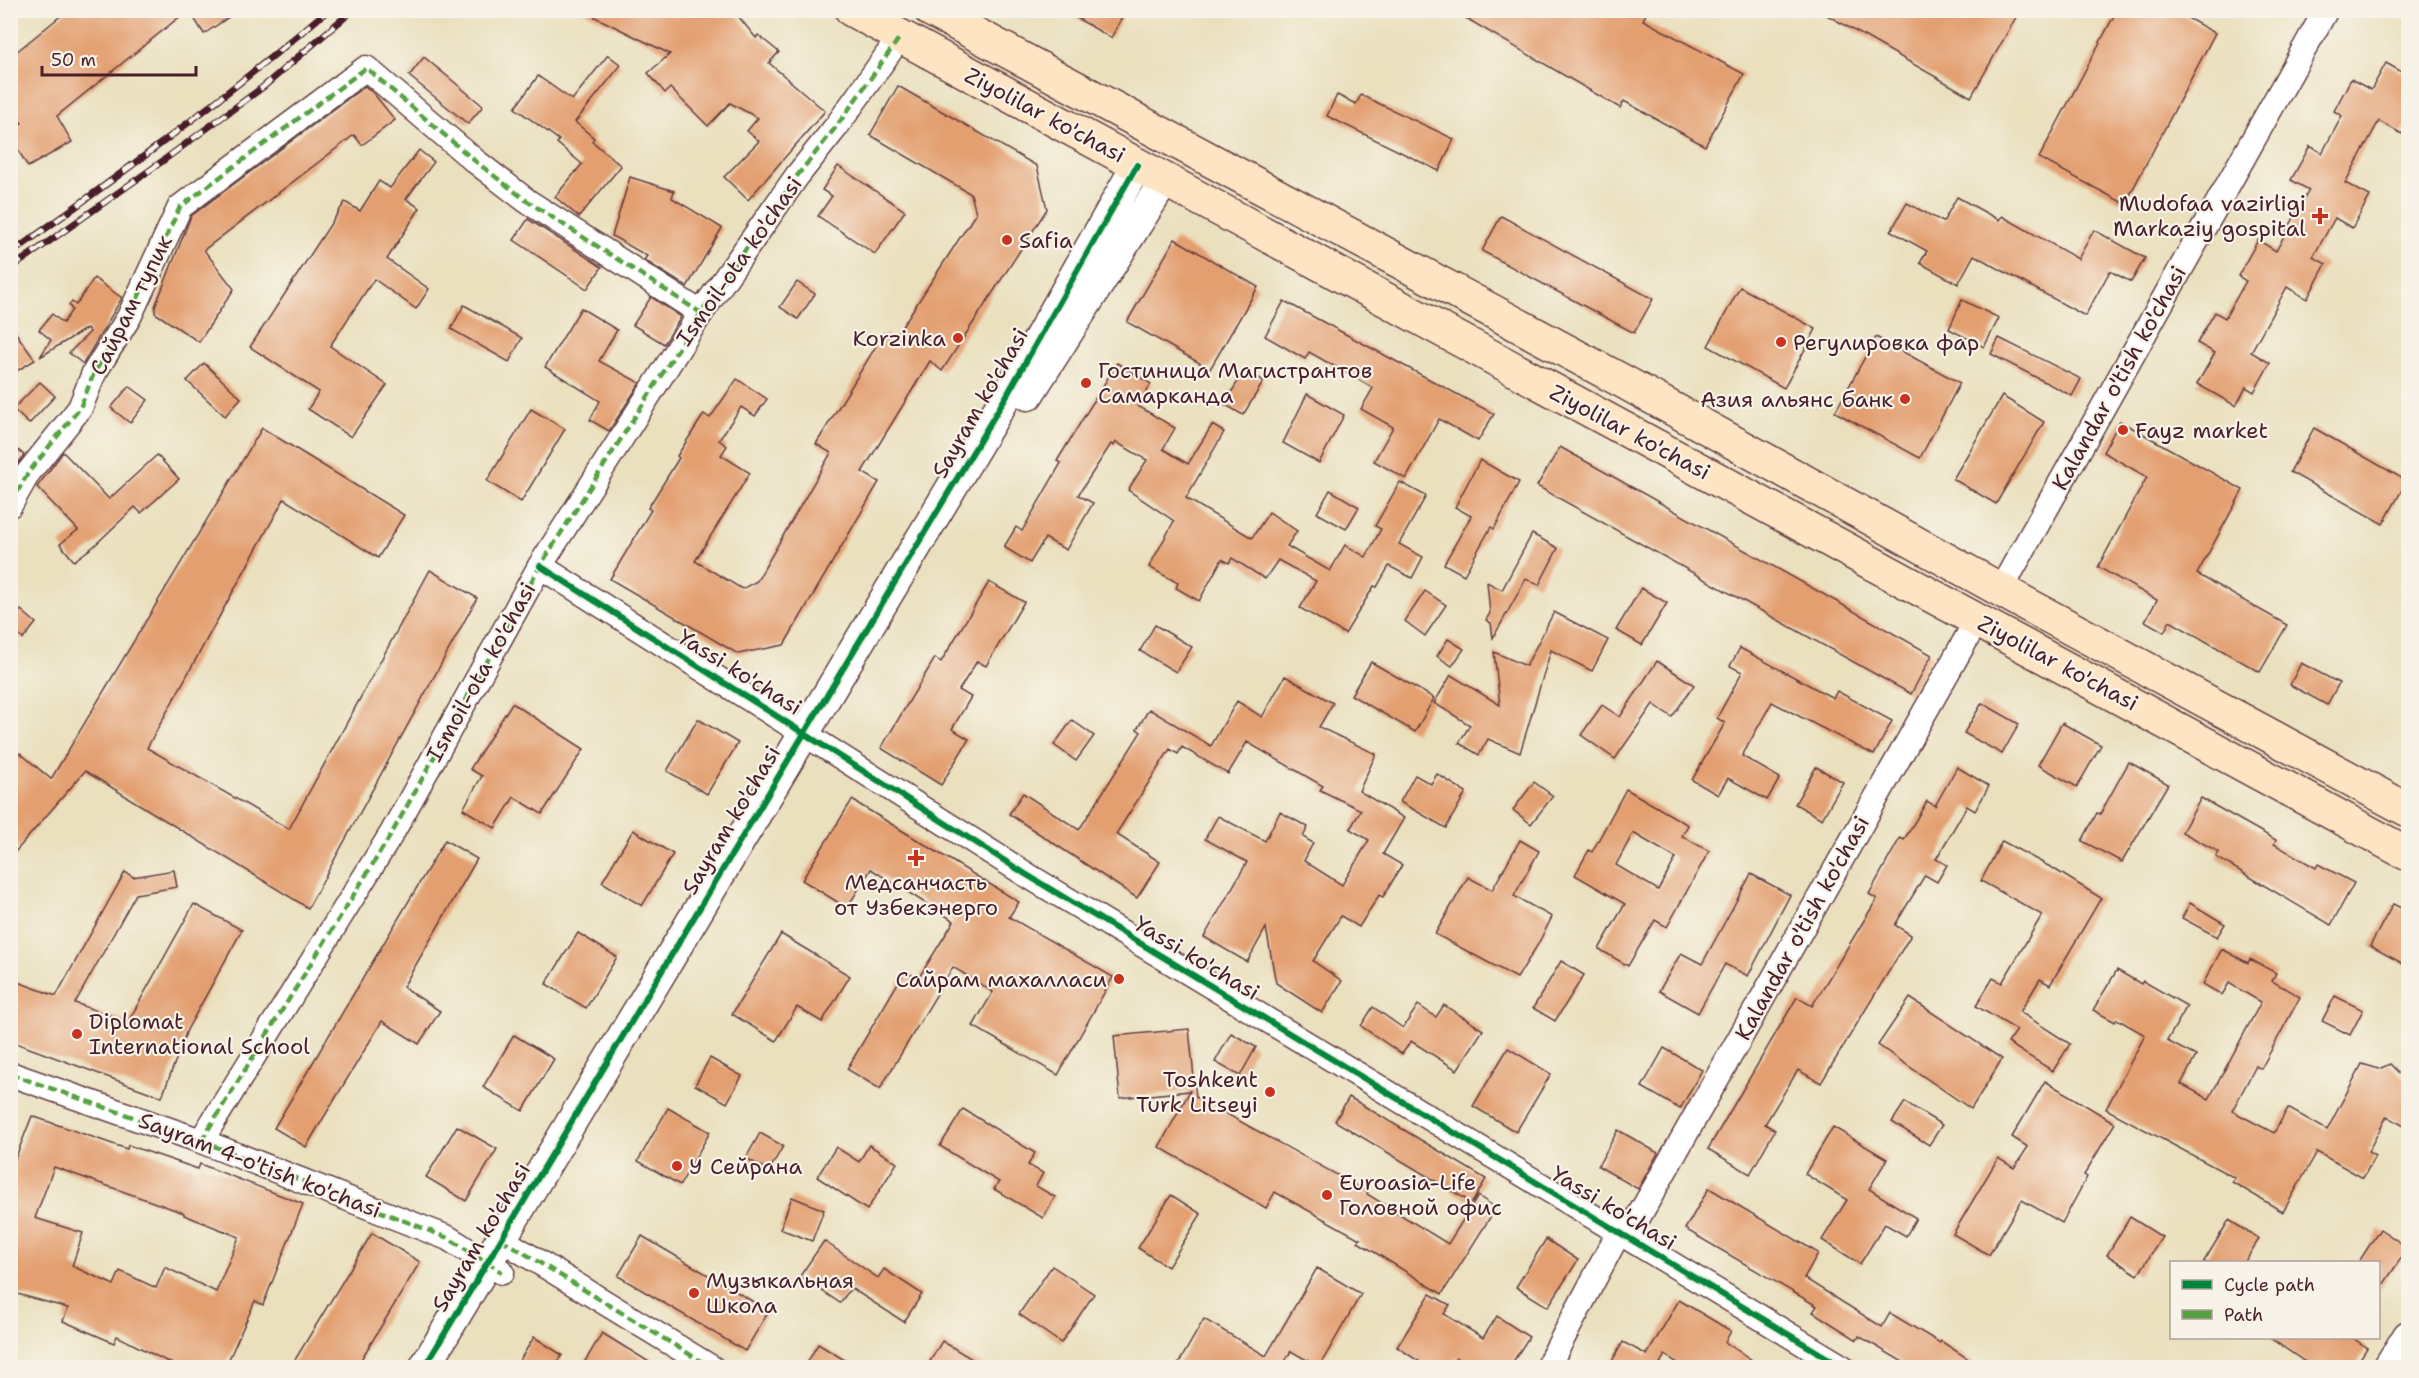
<svg xmlns="http://www.w3.org/2000/svg" width="2419" height="1378" font-family="'Shantell Sans',sans-serif">
<rect width="100%" height="100%" fill="#f7f3e8"/>
<filter id="ink" filterUnits="userSpaceOnUse"><feTurbulence type="fractalNoise" baseFrequency=".0167" numOctaves="2"/><feDisplacementMap in="SourceGraphic" scale="12" xChannelSelector="R" yChannelSelector="G"/><feConvolveMatrix kernelMatrix="1 2 1 2 8 2 1 2 1" color-interpolation-filters="sRGB"/></filter>
<filter id="wash" filterUnits="userSpaceOnUse"><feTurbulence type="fractalNoise" baseFrequency=".008" numOctaves="4" result="noise"/><feDisplacementMap in="SourceGraphic" scale="24" xChannelSelector="R" yChannelSelector="G"/><feGaussianBlur stdDeviation="1.35" result="paint"/><feColorMatrix in="noise" values="0 0 0 0 0 0 0 0 0 0 0 0 0 0 0 0 0 1.4 0 .05"/><feComposite in="paint" operator="in"/></filter>
<g filter="url(#wash)">
<rect width="100%" height="100%" fill="#eae0be"/>
<g id="blocks">
<!-- building -->
<g fill="#e39f6f" fill-rule="evenodd">
<path d="M68 10H188L57 116 72 142 28 167 10 136V129L22 123 10 109V57Z"/>
<path d="M189 10H239L204 34Z"/>
<path d="M581 10H733L756 38 758 35 779 52 769 63 825 111 748 200 724 177 759 141 747 131 758 118 730 103 708 126 670 88 665 93 648 73 670 54Z"/>
<path d="M1063 10H1126L1111 38Z"/>
<path d="M1452 10H1648L1643 20 1744 74 1705 146 1624 101 1620 108Z"/>
<path d="M1818 10H2020L1971 97Z"/>
<path d="M2117 10H2173L2215 33 2125 204 2039 158Z"/>
<path d="M608 55 621 65 575 122 594 138 592 141 621 166 579 217 555 197 582 164 557 143 559 140 515 108 538 76 572 100Z"/>
<path d="M424 57 483 106 468 124 409 76Z"/>
<path d="M2386 63 2409 76V123L2402 134 2379 121 2345 183 2370 196 2352 228 2335 218 2313 257 2326 264 2307 299 2287 287 2251 352 2270 363 2254 392 2246 387 2236 406 2197 384 2215 353 2197 343 2215 312 2225 318 2246 281 2238 276 2258 240 2276 251 2309 190 2291 180 2310 146 2322 153 2342 116 2334 111 2351 79 2371 90Z"/>
<path d="M365 86 374 94 395 120 362 145 354 135 204 250 234 289 199 342 155 313V307L191 216Z"/>
<path d="M898 86 1037 166 1047 209 942 371 930 361 862 472 879 482 784 645 738 654 610 579 651 510 648 508 679 458 677 456 704 414 710 418 737 379 767 399 755 416 741 407 719 440 727 446 721 455 750 473 695 561 742 589 757 581 831 453 816 444 884 333 894 339 976 213 971 194 870 135Z"/>
<path d="M1337 95 1356 104 1361 95 1454 139 1439 171 1327 116Z"/>
<path d="M419 150 434 162 406 199 420 208 387 259 429 289 416 309 374 279 330 346 387 385 351 437 308 409 319 392 250 347 345 202 360 211 379 181 390 188Z"/>
<path d="M838 166 905 211 875 254 818 216 832 196 822 190Z"/>
<path d="M630 177 674 191 672 198 722 228 687 287 644 260 647 256 612 236Z"/>
<path d="M1957 197 1999 220 2002 216 2078 259 2094 230 2145 258 2131 282 2110 271 2085 316 1974 255 1958 284 1920 263 1927 251 1891 231 1907 203 1943 222Z"/>
<path d="M1501 216 1653 299 1634 333 1482 251Z"/>
<path d="M528 219 602 267 587 289 514 240Z"/>
<path d="M1175 239 1258 287 1210 369 1127 322Z"/>
<path d="M94 278 122 298 83 364 69 353 90 332 87 328 40 357 51 340 39 330 52 314 63 323 72 310 69 305 72 302 76 305Z"/>
<path d="M797 282 815 294 798 319 780 307Z"/>
<path d="M1740 287 1816 329 1784 388 1708 346Z"/>
<path d="M651 297 681 317 664 344 633 325Z"/>
<path d="M1962 300 1999 318 1984 347 1949 329Z"/>
<path d="M1284 301 1494 414 1478 441 1439 419 1406 479 1374 461 1393 427 1361 409 1373 388 1309 352 1305 359 1265 336Z"/>
<path d="M464 305 522 338 509 362 451 329Z"/>
<path d="M581 308 617 330 599 361 640 383 609 431 590 420 600 401 545 367Z"/>
<path d="M10 325 35 360 10 375Z"/>
<path d="M1876 337 1960 383 1920 458 1835 412Z"/>
<path d="M1999 338 2081 379 2072 396 1991 354Z"/>
<path d="M204 363 241 398 225 416 187 381Z"/>
<path d="M1117 363 1151 384 1138 406 1175 428 1163 449 1188 464 1212 425 1224 432 1186 498 1252 538 1269 512 1297 531 1287 546 1330 571 1345 545 1366 557 1381 529 1375 526 1400 482 1426 496 1399 544 1423 557 1412 578 1389 566 1377 587 1374 586 1345 634 1300 608 1316 581 1278 560 1265 579 1232 558 1229 563 1222 559 1199 601 1176 588 1178 583 1149 567 1174 521 1128 490 1147 460 1116 442 1114 446 1111 444 1078 495 1093 503 1066 550 1045 538 1030 563 1004 547 1016 527 1022 531 1061 463 1057 461Z"/>
<path d="M1245 370 1264 381 1243 415 1224 404Z"/>
<path d="M40 382 55 396 29 424 13 409Z"/>
<path d="M129 386 148 400 130 423 111 408Z"/>
<path d="M1307 394 1344 415 1319 463 1283 443Z"/>
<path d="M2002 396 2044 422 1996 504 1953 479Z"/>
<path d="M531 409 565 429 521 502 487 481Z"/>
<path d="M2120 421 2243 490 2197 574 2287 625 2260 672 2170 621 2164 632 2145 621 2157 600 2098 567 2147 477 2103 452Z"/>
<path d="M262 428 404 515 378 558 284 499 147 748 289 829 430 570 477 598 308 908 85 771 10 858V764L20 753 51 779Z"/>
<path d="M2314 428 2407 481 2383 524 2290 472Z"/>
<path d="M10 444 24 455 10 475Z"/>
<path d="M1560 447 1932 655 1911 694 1537 486Z"/>
<path d="M63 452 109 499 157 455 179 479 141 513 135 507 94 546 74 561 60 544 78 530 37 487Z"/>
<path d="M1480 460 1519 482 1494 529 1491 527 1464 575 1444 564 1471 516 1455 507Z"/>
<path d="M1330 490 1359 507 1346 529 1317 513Z"/>
<path d="M1532 534 1558 548 1539 585 1526 579 1493 638 1491 623 1486 620 1490 613 1487 582 1502 590Z"/>
<path d="M989 582 1024 602 986 666 977 661 959 690 971 697 952 729 969 739 941 785 881 748 935 658 941 662Z"/>
<path d="M1641 588 1667 603 1642 645 1616 630Z"/>
<path d="M1425 591 1446 605 1425 636 1405 621Z"/>
<path d="M21 610 36 623 23 639 10 628V623Z"/>
<path d="M1554 612 1608 640 1592 671 1551 650 1520 753 1488 739 1479 755 1459 743 1470 725 1434 703 1451 675 1500 705 1494 652 1526 666Z"/>
<path d="M1155 625 1192 647 1176 672 1140 651Z"/>
<path d="M1448 639 1464 649 1452 666 1437 656Z"/>
<path d="M1740 648 1833 698 1837 691 1892 721 1874 755 1772 702 1742 756 1780 778 1767 800 1728 778 1718 795 1692 780 1725 723 1717 718 1742 672 1730 666Z"/>
<path d="M1657 661 1694 685 1672 717 1653 704 1615 759 1581 735 1602 705 1620 717Z"/>
<path d="M1371 662 1434 698 1415 732 1351 695Z"/>
<path d="M2301 663 2339 683 2327 705 2290 685Z"/>
<path d="M1285 676 1333 703 1319 727 1376 754 1359 791 1404 818 1383 854 1402 865 1383 897 1379 895 1359 927 1341 916 1313 961 1342 981 1322 1013 1276 983 1266 928 1247 962 1204 937 1247 862 1205 839 1218 816 1265 841 1280 812 1308 827 1303 837 1313 843 1304 861 1342 885 1369 840 1350 829 1361 810 1320 790 1323 786 1247 742 1228 774 1182 747 1178 754 1170 749 1116 834 1160 862 1137 898 1009 814 1023 793 1079 830 1141 732 1137 729 1149 709 1211 746 1237 701 1262 717Z"/>
<path d="M512 703 584 749 542 814 514 797 495 828 463 809 482 776 470 769Z"/>
<path d="M1982 703 2019 724 2002 754 1964 733Z"/>
<path d="M698 719 738 743 707 794 667 771Z"/>
<path d="M1072 720 1094 736 1076 761 1054 745Z"/>
<path d="M2062 723 2101 745 2077 787 2038 765Z"/>
<path d="M2129 762 2168 784 2122 862 2082 841 2097 813 2100 814Z"/>
<path d="M1816 767 1843 782 1822 819 1795 804Z"/>
<path d="M1957 767 1989 786 1975 811 1967 806 1936 859 1947 865 1937 882 1925 875 1895 925 1911 935 1821 1083 1798 1070 1765 1124 1775 1130 1750 1174 1708 1149 1797 997 1812 1006 1877 899 1869 894 1900 838 1904 840 1927 801 1935 806Z"/>
<path d="M1437 774 1466 792 1446 828 1400 802 1415 775 1431 784Z"/>
<path d="M1534 782 1553 796 1531 824 1513 810Z"/>
<path d="M1626 789 1688 825 1682 836 1709 851 1667 927 1655 920 1628 966 1599 949 1625 904 1575 875 1589 850 1592 852ZM1633 833 1676 858 1658 890 1616 865Z"/>
<path d="M2201 798 2276 840 2274 844 2316 868 2318 864 2354 883 2331 925 2216 857 2219 852 2182 832Z"/>
<path d="M852 800 1019 902 1009 917 1113 977 1058 1075 973 1026 993 992 953 967 880 1089 847 1069 905 971 918 979 954 921 871 869 847 908 802 880Z"/>
<path d="M633 830 673 854 642 906 602 882Z"/>
<path d="M445 840 477 859 403 987 440 1011 419 1044 382 1021 306 1147 274 1128Z"/>
<path d="M1520 840 1539 851 1514 896 1552 917 1537 946 1517 978 1435 934 1468 877 1492 890Z"/>
<path d="M2002 841 2054 869 2101 898 2050 985 2040 979 2020 1012 2070 1044 2053 1071 2008 1043 2017 1030 1976 1006 1993 978 2002 983 2042 915 1981 881Z"/>
<path d="M174 870 177 887 136 894 75 1003 128 1022 194 904 242 930 187 1030 162 1097 10 1041V979L56 996 125 872 133 877Z"/>
<path d="M1751 874 1790 895 1748 976 1725 964 1698 1013 1659 991 1681 953 1702 964Z"/>
<path d="M2190 903 2225 924 2217 937 2182 918Z"/>
<path d="M2393 904 2409 912V967L2370 946Z"/>
<path d="M578 933 617 957 586 1008 546 984Z"/>
<path d="M781 934 850 976 822 1022 797 1007 776 1041 732 1014Z"/>
<path d="M2222 949 2248 963 2250 959 2276 973 2272 981 2300 997 2261 1069 2256 1066 2232 1111 2274 1133 2288 1108 2327 1130 2362 1064 2379 1069 2390 1064 2409 1083V1129L2387 1116 2368 1152 2375 1156 2363 1178 2317 1152 2283 1212 2232 1182 2235 1178 2106 1109 2145 1035 2117 1019 2115 1022 2093 1010 2117 970 2141 984 2143 981 2187 1006 2167 1041 2196 1056 2181 1084 2209 1099 2261 1002 2229 983 2222 995 2203 984Z"/>
<path d="M1561 961 1584 975 1555 1021 1533 1008Z"/>
<path d="M2335 996 2363 1010 2350 1035 2322 1021Z"/>
<path d="M1910 998 2002 1059 1971 1109 1878 1045Z"/>
<path d="M1418 1005 1436 1017 1444 1005 1483 1030 1457 1070 1411 1041 1402 1054 1361 1026 1373 1007 1403 1028Z"/>
<path d="M1189 1029 1196 1097 1368 1192 1367 1194 1448 1244 1478 1196 1496 1208 1442 1294 1358 1242 1360 1239 1275 1192 1266 1208 1159 1147 1190 1091 1120 1098 1114 1036Z"/>
<path d="M1231 1033 1256 1047 1240 1076 1215 1062Z"/>
<path d="M514 1035 554 1059 523 1111 483 1087Z"/>
<path d="M1508 1048 1551 1074 1516 1132 1473 1106Z"/>
<path d="M1664 1048 1702 1070 1680 1109 1642 1087Z"/>
<path d="M710 1058 742 1076 727 1103 695 1085Z"/>
<path d="M2045 1081 2115 1123 2084 1175 2087 1177 2062 1223 2022 1200 1989 1255 1953 1234 1998 1158 2014 1168 2028 1147 2012 1137Z"/>
<path d="M1349 1097 1486 1179 1472 1203 1335 1121Z"/>
<path d="M1905 1102 1942 1125 1929 1145 1892 1122Z"/>
<path d="M668 1108 710 1132 680 1185 638 1161Z"/>
<path d="M963 1109 1035 1153 1028 1165 1043 1173 1036 1186 1055 1197 1043 1218 994 1189 999 1182 940 1146Z"/>
<path d="M32 1116 127 1149 128 1145 198 1169 200 1164 303 1204 263 1305 255 1301 225 1368H180L117 1336 114 1343 63 1321 68 1308 10 1292V1172ZM54 1167 184 1213V1215L239 1237 216 1292 165 1267 156 1288 120 1271 114 1285 72 1266 83 1233 35 1218Z"/>
<path d="M457 1126 497 1149 466 1201 426 1177Z"/>
<path d="M1833 1127 1887 1159 1869 1189 1916 1218 1906 1236 1885 1224 1860 1264 1822 1240 1847 1200 1805 1174Z"/>
<path d="M1618 1130 1658 1153 1638 1189 1598 1166Z"/>
<path d="M760 1133 783 1146 769 1171 746 1158Z"/>
<path d="M869 1145 897 1163 867 1210 817 1177 836 1147 859 1162Z"/>
<path d="M1709 1188 1818 1253 1804 1278 1882 1327 1890 1313 1940 1343 1941 1341 1982 1368H1913L1859 1336 1857 1340 1813 1312 1817 1306 1685 1229Z"/>
<path d="M1171 1195 1201 1214 1168 1267 1138 1248Z"/>
<path d="M792 1197 824 1210 812 1241 780 1229Z"/>
<path d="M2130 1217 2162 1237 2138 1275 2107 1255Z"/>
<path d="M2229 1220 2259 1239 2244 1263H2203Z"/>
<path d="M2380 1229 2408 1248 2379 1291V1263H2358Z"/>
<path d="M372 1233 420 1262 356 1368H290Z"/>
<path d="M642 1236 769 1311 745 1351 618 1276Z"/>
<path d="M1546 1239 1578 1260 1548 1307 1516 1287Z"/>
<path d="M824 1241 878 1278 884 1269 922 1294 904 1322 851 1288 840 1303 800 1276Z"/>
<path d="M1052 1266 1094 1294 1061 1343 1019 1314Z"/>
<path d="M1317 1268 1361 1294 1319 1367 1291 1351 1283 1365 1287 1368H1176L1204 1319 1266 1356Z"/>
<path d="M1430 1294 1450 1305 1444 1314 1483 1338 1497 1316 1529 1337 1509 1368H1473L1456 1357 1449 1368H1429L1397 1347Z"/>
<path d="M1679 1300 1731 1331 1725 1342 1764 1368H1686L1665 1355 1660 1363 1669 1368H1608L1623 1342 1647 1355Z"/>
<path d="M602 1333 659 1368H581Z"/>
<path d="M534 1337 562 1355 554 1368H515Z"/>
<path d="M2270 1338H2353L2367 1348 2354 1368H2301L2305 1362Z"/>
<path d="M942 1341 987 1368H926Z"/>
<path d="M818 1344 858 1368H804Z"/>
</g>
</g>
</g>
<g filter="url(#ink)">
<use href="#blocks" fill-opacity="0" stroke="#623c41" stroke-width="1.5"/>
<g fill="none" stroke-linecap="round" stroke-linejoin="round">
<!-- minor casing -->
<g stroke="#623c41" stroke-width="27">
<g id="minor">
<path d="M10 505 28 473 80 408 94 373 129 317 180 207 366 68 475 161 527 201 701 313"/>
<path d="M540 566 1027 875 1844 1368"/>
<path d="M2001 589 2326 10"/>
<path d="M10 1074 201 1141 448 1238 502 1272"/>
<path d="M201 1141 392 833 540 566 701 313 797 176 836 127 900 37"/>
<path d="M1627 1237 1977 620"/>
<path d="M501 1239 712 1368"/>
<path d="M1547 1368 1619 1232"/>
</g>
</g>
<!-- tertiary casing -->
<g stroke="#623c41" stroke-width="33">
<g id="tertiary">
<path d="M1028 395 1165 180"/>
<path d="M424 1368 1007 395 1137 165"/>
<path d="M2388 1368 2408 1336"/>
</g>
</g>
<!-- secondary casing -->
<g stroke="#623c41" stroke-width="36">
<g id="secondary">
<path d="M852 10 2408 854"/>
<path d="M931 10 1626 383 2028 605 2408 810"/>
</g>
</g>
<!-- minor -->
<use href="#minor" stroke="#fff" stroke-width="24"/>
<!-- tertiary -->
<use href="#tertiary" stroke="#fff" stroke-width="30"/>
<!-- secondary -->
<use href="#secondary" stroke="#fde5c4" stroke-width="33"/>
<!-- rail casing -->
<g stroke="#4a1f2b" stroke-width="7">
<g id="rail">
<path d="M10 254C119 176 226 97 328 10"/>
<path d="M10 269 153 168 263 87 353 10"/>
</g>
</g>
<!-- rail -->
<use href="#rail" stroke="#f7f3e8" stroke-width="4.5" stroke-dasharray="14" stroke-linecap="butt"/>
<!-- quiet -->
<g stroke="#56a243" stroke-width="4.5" stroke-dasharray="9 4.5" stroke-linecap="butt">
<path d="M10 505 28 473 80 408 94 373 129 317 180 207 366 68 475 161 527 201 701 313"/>
<path d="M10 1074 201 1141 448 1238 502 1272"/>
<path d="M201 1141 392 833 540 566 701 313 797 176 836 127 900 37"/>
<path d="M501 1239 712 1368"/>
</g>
<!-- cycleway casing -->
<g stroke="#f7f3e8" stroke-width="10">
<g id="cycleway">
<path d="M540 566 1027 875 1844 1368"/>
<path d="M424 1368 1007 395 1137 165"/>
</g>
</g>
<!-- cycleway -->
<use href="#cycleway" stroke="#00873e" stroke-width="6"/>
</g>
</g>
<!-- markers -->
<g fill="#c8321e" stroke="#f7f3e8" stroke-width="2">
<path d="M2317 207h6v6h6v6h-6v6h-6v-6h-6v-6h6z"/>
<circle cx="1007" cy="240" r="6"/>
<circle cx="958" cy="338" r="6"/>
<circle cx="1781" cy="342" r="6"/>
<circle cx="1086" cy="383" r="6"/>
<circle cx="1905" cy="399" r="6"/>
<circle cx="2123" cy="430" r="6"/>
<path d="M913 849h6v6h6v6h-6v6h-6v-6h-6v-6h6z"/>
<circle cx="1119" cy="979" r="6"/>
<circle cx="77" cy="1034" r="6"/>
<circle cx="1270" cy="1092" r="6"/>
<circle cx="677" cy="1166" r="6"/>
<circle cx="1327" cy="1195" r="6"/>
<circle cx="694" cy="1293" r="6"/>
</g>
<g text-anchor="middle" dominant-baseline="central" stroke-width="4.5" stroke-linejoin="round" paint-order="stroke">
<!-- street labels -->
<g font-size="22" fill="#4a1f2b" stroke="#f7f3e8">
<text transform="translate(1045 115) rotate(28)">Ziyolilar ko'chasi</text>
<text transform="translate(739 261) rotate(-55)">Ismoil-ota ko'chasi</text>
<text transform="translate(131 305) rotate(-63)">Сайрам тупик</text>
<text transform="translate(2119 378) rotate(-61)">Kalandar o'tish ko'chasi</text>
<text transform="translate(980 403) rotate(-60)">Sayram ko'chasi</text>
<text transform="translate(1630 432) rotate(28)">Ziyolilar ko'chasi</text>
<text transform="translate(2058 663) rotate(28)">Ziyolilar ko'chasi</text>
<text transform="translate(481 672) rotate(-61)">Ismoil-ota ko'chasi</text>
<text transform="translate(740 672) rotate(32)">Yassi ko'chasi</text>
<text transform="translate(731 820) rotate(-59)">Sayram ko'chasi</text>
<text transform="translate(1802 928) rotate(-61)">Kalandar o'tish ko'chasi</text>
<text transform="translate(1197 958) rotate(31)">Yassi ko'chasi</text>
<text transform="translate(260 1165) rotate(21)">Sayram 4-o'tish ko'chasi</text>
<text transform="translate(1614 1208) rotate(31)">Yassi ko'chasi</text>
<text transform="translate(481 1237) rotate(-59)">Sayram ko'chasi</text>
</g>
<!-- poi labels -->
<g font-size="22" fill="#4a1f2b" stroke="#f7f3e8" text-anchor="start">
<text x="2306" y="203" text-anchor="end">Mudofaa vazirligi<tspan x="2306" dy="25">Markaziy gospital</tspan></text>
<text x="1019" y="240">Safia</text>
<text x="946" y="338" text-anchor="end">Korzinka</text>
<text x="1793" y="342">Регулировка фар</text>
<text x="1098" y="370">Гостиница Магистрантов<tspan x="1098" dy="25">Самарканда</tspan></text>
<text x="1893" y="399" text-anchor="end">Азия альянс банк</text>
<text x="2135" y="430">Fayz market</text>
<text x="916" y="882" text-anchor="middle">Медсанчасть<tspan x="916" dy="25">от Узбекэнерго</tspan></text>
<text x="1107" y="979" text-anchor="end">Сайрам махалласи</text>
<text x="89" y="1021">Diplomat<tspan x="89" dy="25">International School</tspan></text>
<text x="1258" y="1079" text-anchor="end">Toshkent<tspan x="1258" dy="25">Turk Litseyi</tspan></text>
<text x="689" y="1166">У Сейрана</text>
<text x="1339" y="1182">Euroasia-Life<tspan x="1339" dy="25">Головной офис</tspan></text>
<text x="706" y="1280">Музыкальная<tspan x="706" dy="25">Школа</tspan></text>
</g>
</g>
<!-- margin -->
<rect width="2419" height="1378" fill="none" stroke="#f7f3e8" stroke-width="36"/>
<!-- legend -->
<rect x="2170" y="1261" width="210" height="78" fill="#f7f3e8" stroke="#b29e9c" stroke-width="1.5"/>
<rect x="2182" y="1280" width="30" height="9" fill="#00873e" stroke="#b29e9c" stroke-width="1.5"/>
<text x="2224" y="1291" font-size="18" fill="#4a1f2b">Cycle path</text>
<rect x="2182" y="1310" width="30" height="9" fill="#56a243" stroke="#b29e9c" stroke-width="1.5"/>
<text x="2224" y="1321" font-size="18" fill="#4a1f2b">Path</text>
<!-- scale -->
<path d="M42 66v9h154v-9" fill="none" stroke="#4a1f2b" stroke-width="3"/>
<text x="51" y="66" font-size="18" fill="#4a1f2b" stroke="#f7f3e8" stroke-width="4.5" paint-order="stroke">50 m</text>
</svg>
